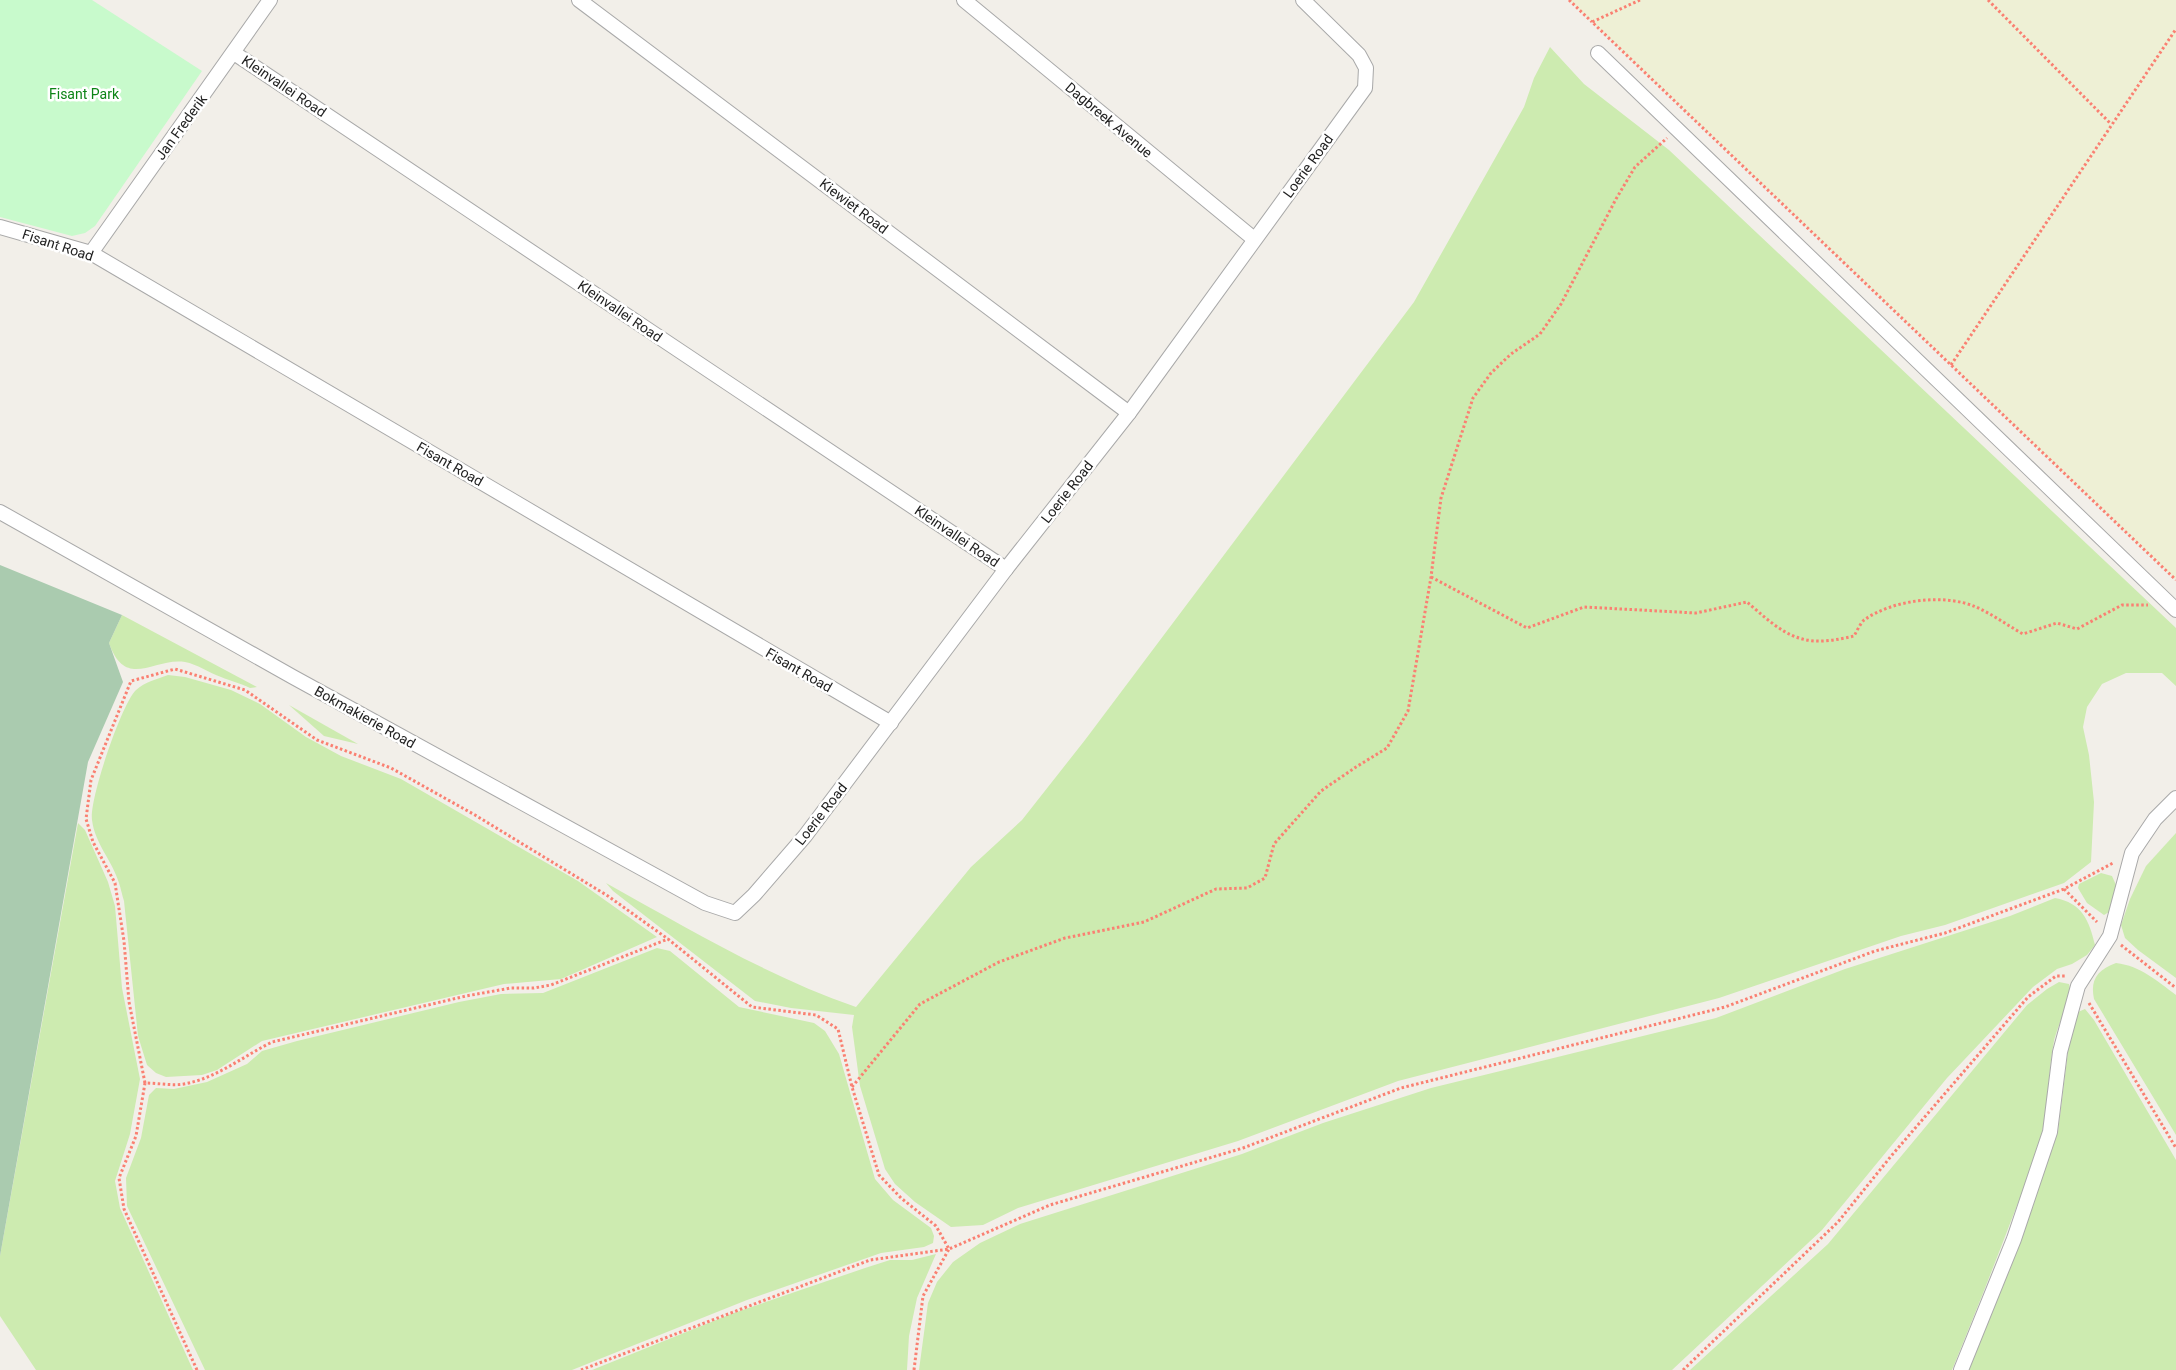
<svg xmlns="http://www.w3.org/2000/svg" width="2176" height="1370" font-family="Roboto,sans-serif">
<rect width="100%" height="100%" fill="#f2efe9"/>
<!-- farmland -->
<path fill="#eef0d5" d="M1569 0H2176V580L1592 22Z"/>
<!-- grass -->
<g fill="#cdebb0">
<path d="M1550 47 1584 84 1669 150 2176 628V686L2162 673H2126L2102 684 2087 707 2083 727 2089 755 2094 802 2091 862 2064 883 1945 925 1901 936 1719 998 1398 1081 1238 1141 1018 1208 983 1225 951 1227 915 1202 895 1184 885 1169 860 1086 852 1027 854 1015 791 1008 755 1001 613 891 606 883C687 928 767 976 856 1007L971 867 1022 820 1085 740 1414 302 1524 107 1534 78Z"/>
<path d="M122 615 257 687 250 688C240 683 231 681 221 677 209 673 197 664 185 662 154 657 126 691 109 643Z"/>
<path d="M168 675 185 677 231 690 260 704 306 737 341 756 401 779 578 881 657 937 561 979 504 984 262 1041 217 1070 202 1075 166 1077 156 1073 147 1065 138 1036 124 901C122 895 121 889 119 883 112 860 95 844 92 820 89 799 122 703 136 690 145 682 157 679 168 675Z"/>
<path d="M289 705 358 744 324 736Z"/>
<path d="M78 823 85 830 108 882 115 906 122 988 140 1079 130 1134 115 1181 120 1208 193 1370H36L0 1316V1256Z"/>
<path d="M2176 833V978L2138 950 2125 938 2121 925 2130 899 2146 866Z"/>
<path d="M2101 873 2112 876 2116 885 2109 912 2104 915 2087 903 2078 888 2079 884Z"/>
<path d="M2055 898C2082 903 2089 920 2095 945L2087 955 2072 964 2057 969 2033 987 1947 1078 1822 1230 1672 1370H919L928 1303 937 1282 953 1262 980 1243 1020 1224 1242 1154 1323 1123 1431 1088 1716 1018 1845 969 2010 916Z"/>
<path d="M657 948 670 951 739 1007 814 1023 825 1031 839 1054 875 1179 893 1200 931 1228 934 1236 933 1243 924 1247 881 1253 747 1300 572 1370H205L127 1206 126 1178 141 1138 149 1095 156 1088 174 1089 207 1082 247 1064 262 1051 297 1041 459 1002 501 994 543 993Z"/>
<path d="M2116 963C2141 966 2157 981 2176 995V1135L2094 999C2090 980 2097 970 2116 963Z"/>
<path d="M2059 982 2069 984C2073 994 2057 1027 2054 1041 2048 1071 2049 1102 2042 1132 2035 1163 2022 1192 2011 1221 1992 1271 1972 1321 1952 1370H1690L1828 1244 2027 1005 2047 989Z"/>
<path d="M2085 1009 2094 1020 2176 1160V1370H1968L2017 1248 2058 1132 2069 1043 2073 1024 2078 1012Z"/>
<path d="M936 1254 917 1298 909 1336 907 1370H592L731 1314 865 1268 890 1260H912Z"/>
</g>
<!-- cemetery -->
<path fill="#aacbaf" d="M0 565 122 615 109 643 123 682 88 762 0 1256Z"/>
<!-- park -->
<path fill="#c8facc" d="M0 0H92L202 71 95 226 85 233 72 236 0 217Z"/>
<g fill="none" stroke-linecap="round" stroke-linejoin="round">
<!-- street casing -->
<g stroke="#a9a9a9" stroke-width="16">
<g id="street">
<path d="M579 0 1129 413"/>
<path d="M964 0 1254 239"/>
<path d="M234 53 1006 569"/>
<path d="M1598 53 2176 610"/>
<path d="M0 227 91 253 891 723"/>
<path d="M91 253 270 0"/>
<path d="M0 512 293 677 705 903 735 913 754 895 805 836 1006 569 1129 413 1365 88 1366 68 1359 55 1303 0"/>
<path d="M1961 1370 2014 1239 2050 1132 2060 1052 2078 986 2110 936 2132 853 2155 819 2176 798"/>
</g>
</g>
<!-- path -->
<g stroke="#fa8072" stroke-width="3" stroke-dasharray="2.5 2.5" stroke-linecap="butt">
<path d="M1569 0 1592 22"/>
<path d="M1640 0 1592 22 2176 580"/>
<path d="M1988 0 2111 124"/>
<path d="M1951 365 2176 29"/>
<path d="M1431 577 1527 628 1584 607 1696 613 1747 602C1761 614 1781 633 1799 638 1816 644 1837 640 1854 636 1857 631 1860 624 1864 620 1892 600 1944 593 1976 607 1992 614 2007 625 2023 634L2057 623 2077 629 2122 605H2148"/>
<path d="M2064 889 2097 922"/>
<path d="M2121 945 2176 988"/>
<path d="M2089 1003 2176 1148"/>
<path d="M145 1083 129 1002 124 941 115 883 93 842 86 819 91 780 131 681 175 669 245 690 317 740 391 768 475 815 608 896 668 939 752 1007 816 1015 838 1029 852 1087 879 1175 901 1198 936 1226 949 1249"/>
<path d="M852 1087 920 1004 999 962 1065 938 1144 922 1216 889 1247 888 1265 878 1274 844 1321 791 1356 767 1387 748 1408 711 1431 577 1441 498 1473 398 1491 373 1511 354 1540 334 1561 304 1616 199 1635 167 1667 138"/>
<path d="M197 1370 124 1209 119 1178 136 1136 145 1083C158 1083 172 1086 184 1084 217 1078 242 1057 272 1042L466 996 511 988H534L551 985 668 939"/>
<path d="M581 1370 870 1260 949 1249 1050 1205 1243 1148 1401 1088 1725 1007 1875 951 1945 933 2064 889 2113 863"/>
<path d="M914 1370 923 1296 949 1249"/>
<path d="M1683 1370 1838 1222 1892 1155 2028 997 2056 976H2066"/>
</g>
<!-- street -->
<use href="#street" stroke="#fff" stroke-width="14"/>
</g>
<g text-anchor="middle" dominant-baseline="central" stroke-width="5" stroke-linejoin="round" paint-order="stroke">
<!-- street labels -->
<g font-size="14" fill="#222" stroke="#fff">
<text transform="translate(284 86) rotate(34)">Kleinvallei Road</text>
<text transform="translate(1109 120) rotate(40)">Dagbreek Avenue</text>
<text transform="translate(181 127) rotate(-54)">Jan Frederik</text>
<text transform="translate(1308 166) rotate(-54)">Loerie Road</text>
<text transform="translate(854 206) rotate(37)">Kiewiet Road</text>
<text transform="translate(58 245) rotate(18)">Fisant Road</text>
<text transform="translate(620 311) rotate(34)">Kleinvallei Road</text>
<text transform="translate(450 464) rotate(30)">Fisant Road</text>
<text transform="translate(1067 492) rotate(-52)">Loerie Road</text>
<text transform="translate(957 536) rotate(34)">Kleinvallei Road</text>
<text transform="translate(799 670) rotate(30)">Fisant Road</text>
<text transform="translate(365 717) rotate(29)">Bokmakierie Road</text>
<text transform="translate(821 814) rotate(-52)">Loerie Road</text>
</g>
<!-- park labels -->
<g font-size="14" fill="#0c8416" stroke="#fff">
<text x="84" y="94">Fisant Park</text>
</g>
</g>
</svg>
